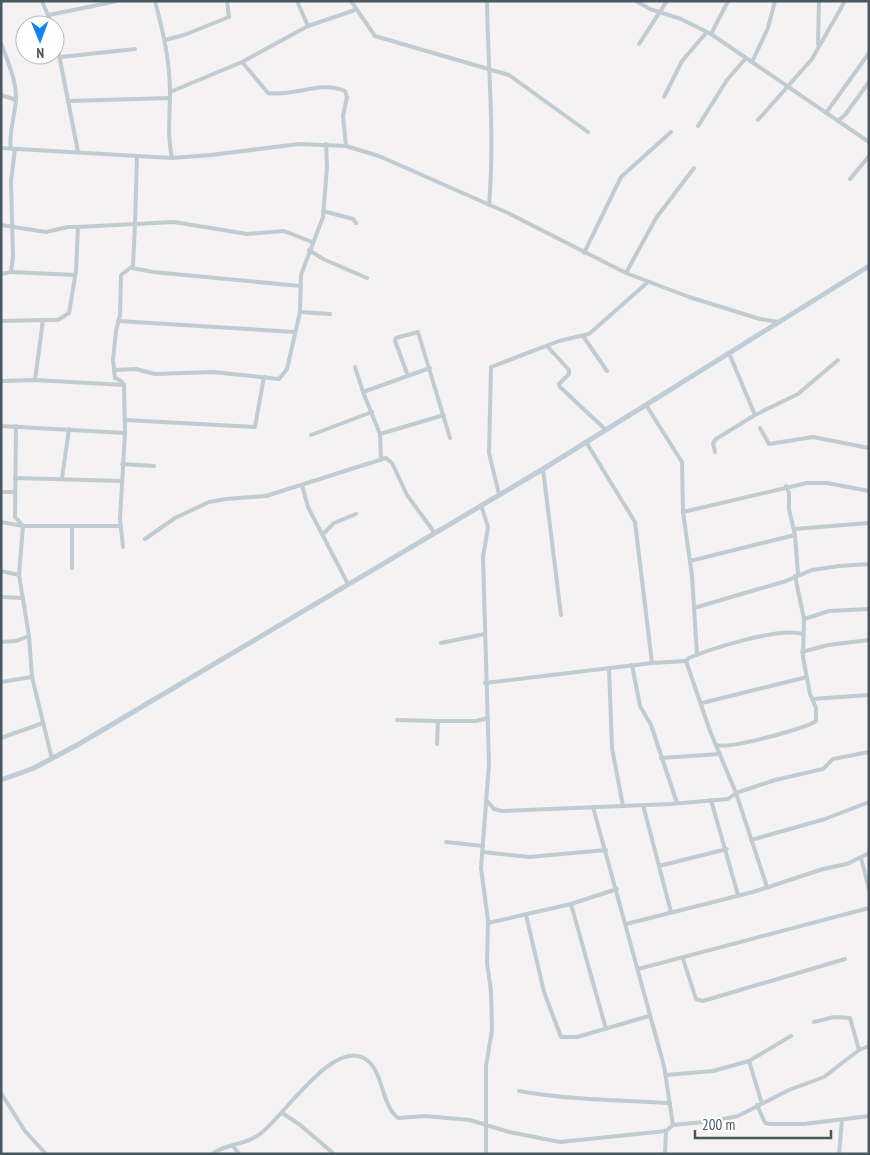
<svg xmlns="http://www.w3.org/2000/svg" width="870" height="1155" font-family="'PT Sans Narrow',sans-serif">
<rect width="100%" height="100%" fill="#f4f2f2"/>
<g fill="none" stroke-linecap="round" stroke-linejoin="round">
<!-- street -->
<g stroke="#c0cbd2" stroke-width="4">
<path d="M42 1 52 25"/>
<path d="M155 1C163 31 170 61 170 93 170 115 167 136 172 158"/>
<path d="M351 1 375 36 509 75 588 132"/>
<path d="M487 1C488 69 495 137 489 205"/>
<path d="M636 1 650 9 681 19 711 34 869 142"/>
<path d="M1 2 3 1"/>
<path d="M49 15 117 1"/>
<path d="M308 26 355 10"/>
<path d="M55 34 78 152"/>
<path d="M711 34 728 1"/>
<path d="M165 40 184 35 229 17 227 1"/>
<path d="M1 43C7 60 16 79 16 97 16 114 8 132 11 149"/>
<path d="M639 44 667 1"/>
<path d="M818 44 819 1"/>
<path d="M61 57 135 49"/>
<path d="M242 62 268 93C293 97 321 80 345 91L347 97 343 116 346 146"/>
<path d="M752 62 768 28 775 1"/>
<path d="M170 92 242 62 308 26 297 1"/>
<path d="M1 95 16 100"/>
<path d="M664 97 682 61 706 33"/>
<path d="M69 101 170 98"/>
<path d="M826 113 869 53"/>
<path d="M758 120 812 59 845 1"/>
<path d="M838 121 845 115 869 82"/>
<path d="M698 126 727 80 746 58"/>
<path d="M326 144 327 167 323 217 301 275 300 312 330 314"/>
<path d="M1 148 172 158 211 155 299 144 346 146 379 156 508 213 626 273 689 297 760 319 779 322"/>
<path d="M850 179 869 156"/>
<path d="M323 211 353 219 356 223"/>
<path d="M1 225 46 232 68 227H78"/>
<path d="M309 250 323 259 367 278"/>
<path d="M584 253 621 177 671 132"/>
<path d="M132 268 153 272 300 286"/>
<path d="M11 272 75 275"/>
<path d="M626 273 656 218 694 168"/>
<path d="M1 274 11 272 13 257 11 181 15 149"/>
<path d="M43 320H58L69 313 76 271 78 227 135 224 137 156"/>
<path d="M1 321 43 320 35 380"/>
<path d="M118 321 295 332"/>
<path d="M583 336 607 371"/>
<path d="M547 346 569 370V374L559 384 560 387 606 430"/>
<path d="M729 353 755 415"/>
<path d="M355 367 363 392 380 434 381 460"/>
<path d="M114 370 136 369 155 374 213 372 279 379 287 369 300 312"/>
<path d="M408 376 395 341 396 338 418 332 450 438"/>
<path d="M1 381 35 380 124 385"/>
<path d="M363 392 430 368"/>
<path d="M646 405 682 462 683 512 692 576 697 655"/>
<path d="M125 420 255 427 264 377"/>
<path d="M1 426 125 433"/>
<path d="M16 426 15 517 23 526 19 575"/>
<path d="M760 428 769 444 813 437 869 448"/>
<path d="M380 434 444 415"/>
<path d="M311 435 372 412"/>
<path d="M586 442 635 522 652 663"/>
<path d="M715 452 713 443 716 439 755 415 798 394 838 360"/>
<path d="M122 464 154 466"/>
<path d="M543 469 561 615"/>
<path d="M15 478 122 481"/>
<path d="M62 478 69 429"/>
<path d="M302 485 308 507 348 584"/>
<path d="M786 486 789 493V509L795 535 798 574"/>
<path d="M1 492H15"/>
<path d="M499 494 489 453 491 367 559 341 589 334 648 282"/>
<path d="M481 505 488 527 483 557 489 764 481 868 488 921 487 963 491 991 492 1030 486 1066V1154"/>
<path d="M683 512 807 483H827L869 491"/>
<path d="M1 522 23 526H120"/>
<path d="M794 529 869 523"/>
<path d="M323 534 334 523 356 514"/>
<path d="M145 539 175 518 209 502 226 499 266 496 386 458 392 463 407 495 434 532"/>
<path d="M123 547 120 519 125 433 124 385 121 381 115 378 113 360 116 331 120 315 121 275 133 266 135 224 174 222 247 234 284 231 312 242"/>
<path d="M690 561 795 535"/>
<path d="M72 568V526"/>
<path d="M1 571 19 575 29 636 32 677 52 759"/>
<path d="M1 597 23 598"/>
<path d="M694 608 786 581 812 570 839 566 869 564"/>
<path d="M804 619 829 611 869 609"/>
<path d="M1 642 16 641 29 636"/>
<path d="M441 643 485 634"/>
<path d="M802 652 828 645 869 640"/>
<path d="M686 661 710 731 736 793 767 887"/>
<path d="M632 665 640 706 651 725 677 803"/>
<path d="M609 668 612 748 623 806"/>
<path d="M1 682 32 677"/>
<path d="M485 683 652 663 686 661 689 658C713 648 779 627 803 634"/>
<path d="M812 699 869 695"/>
<path d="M702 703 807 677"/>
<path d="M397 720 438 721"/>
<path d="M1 738 43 723"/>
<path d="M437 744 438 721H476L488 718"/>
<path d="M716 745C730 749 804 729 816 721V708L810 694 803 657 804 619 795 576"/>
<path d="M661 758 720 754"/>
<path d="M711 800 738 895"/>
<path d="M487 801 494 809 502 811 671 804 728 799 736 793 775 780 823 769 833 759 869 752"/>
<path d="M643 805 671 912"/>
<path d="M593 807 664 1066 673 1125"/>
<path d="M751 840 825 819 869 802"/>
<path d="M446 842 483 846"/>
<path d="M483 852 529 857 606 850"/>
<path d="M861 858 869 889"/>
<path d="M659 866 727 849"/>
<path d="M571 904 606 1029"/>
<path d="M526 915 544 992 561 1037H577L649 1016"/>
<path d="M488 923 571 904 617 889"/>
<path d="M626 924 753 892 823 869 847 864 869 853"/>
<path d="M683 959 696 999 703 1001 845 959"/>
<path d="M638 969 869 908"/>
<path d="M814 1022 834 1017 850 1018 859 1050"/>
<path d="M749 1061 791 1036"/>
<path d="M666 1075 713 1071 749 1061 762 1104"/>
<path d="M519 1091C569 1100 619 1100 670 1103"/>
<path d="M1 1093 25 1131 46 1154"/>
<path d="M757 1105 765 1123 770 1124H804L869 1116"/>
<path d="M282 1113 299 1124 334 1154"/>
<path d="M233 1146 239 1154"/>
<path d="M212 1154C227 1143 244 1146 260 1134 283 1118 336 1033 368 1061 384 1075 381 1104 398 1118L425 1116 470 1120 509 1132 560 1142 666 1131"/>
<path d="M665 1154 666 1131 673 1125 714 1121 738 1116 789 1090 824 1077 859 1050 869 1046"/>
<path d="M839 1154 842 1120"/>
</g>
<!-- secondary -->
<path stroke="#c0ccd6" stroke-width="5" d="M1 780 34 768 79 744 543 469 869 266"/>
</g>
<!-- border -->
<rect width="870" height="1155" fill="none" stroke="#495761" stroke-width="5"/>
<!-- north arrow -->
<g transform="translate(40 40) rotate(179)"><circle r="24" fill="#ffffff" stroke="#b6bcc0"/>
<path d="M0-4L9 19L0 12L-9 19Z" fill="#1484ec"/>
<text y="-8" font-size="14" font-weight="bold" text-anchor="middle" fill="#495761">N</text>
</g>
<!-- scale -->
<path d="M695 1130v8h136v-8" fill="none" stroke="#495761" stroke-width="2.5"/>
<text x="702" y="1130" font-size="15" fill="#495761" stroke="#ffffff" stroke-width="4" paint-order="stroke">200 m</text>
</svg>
